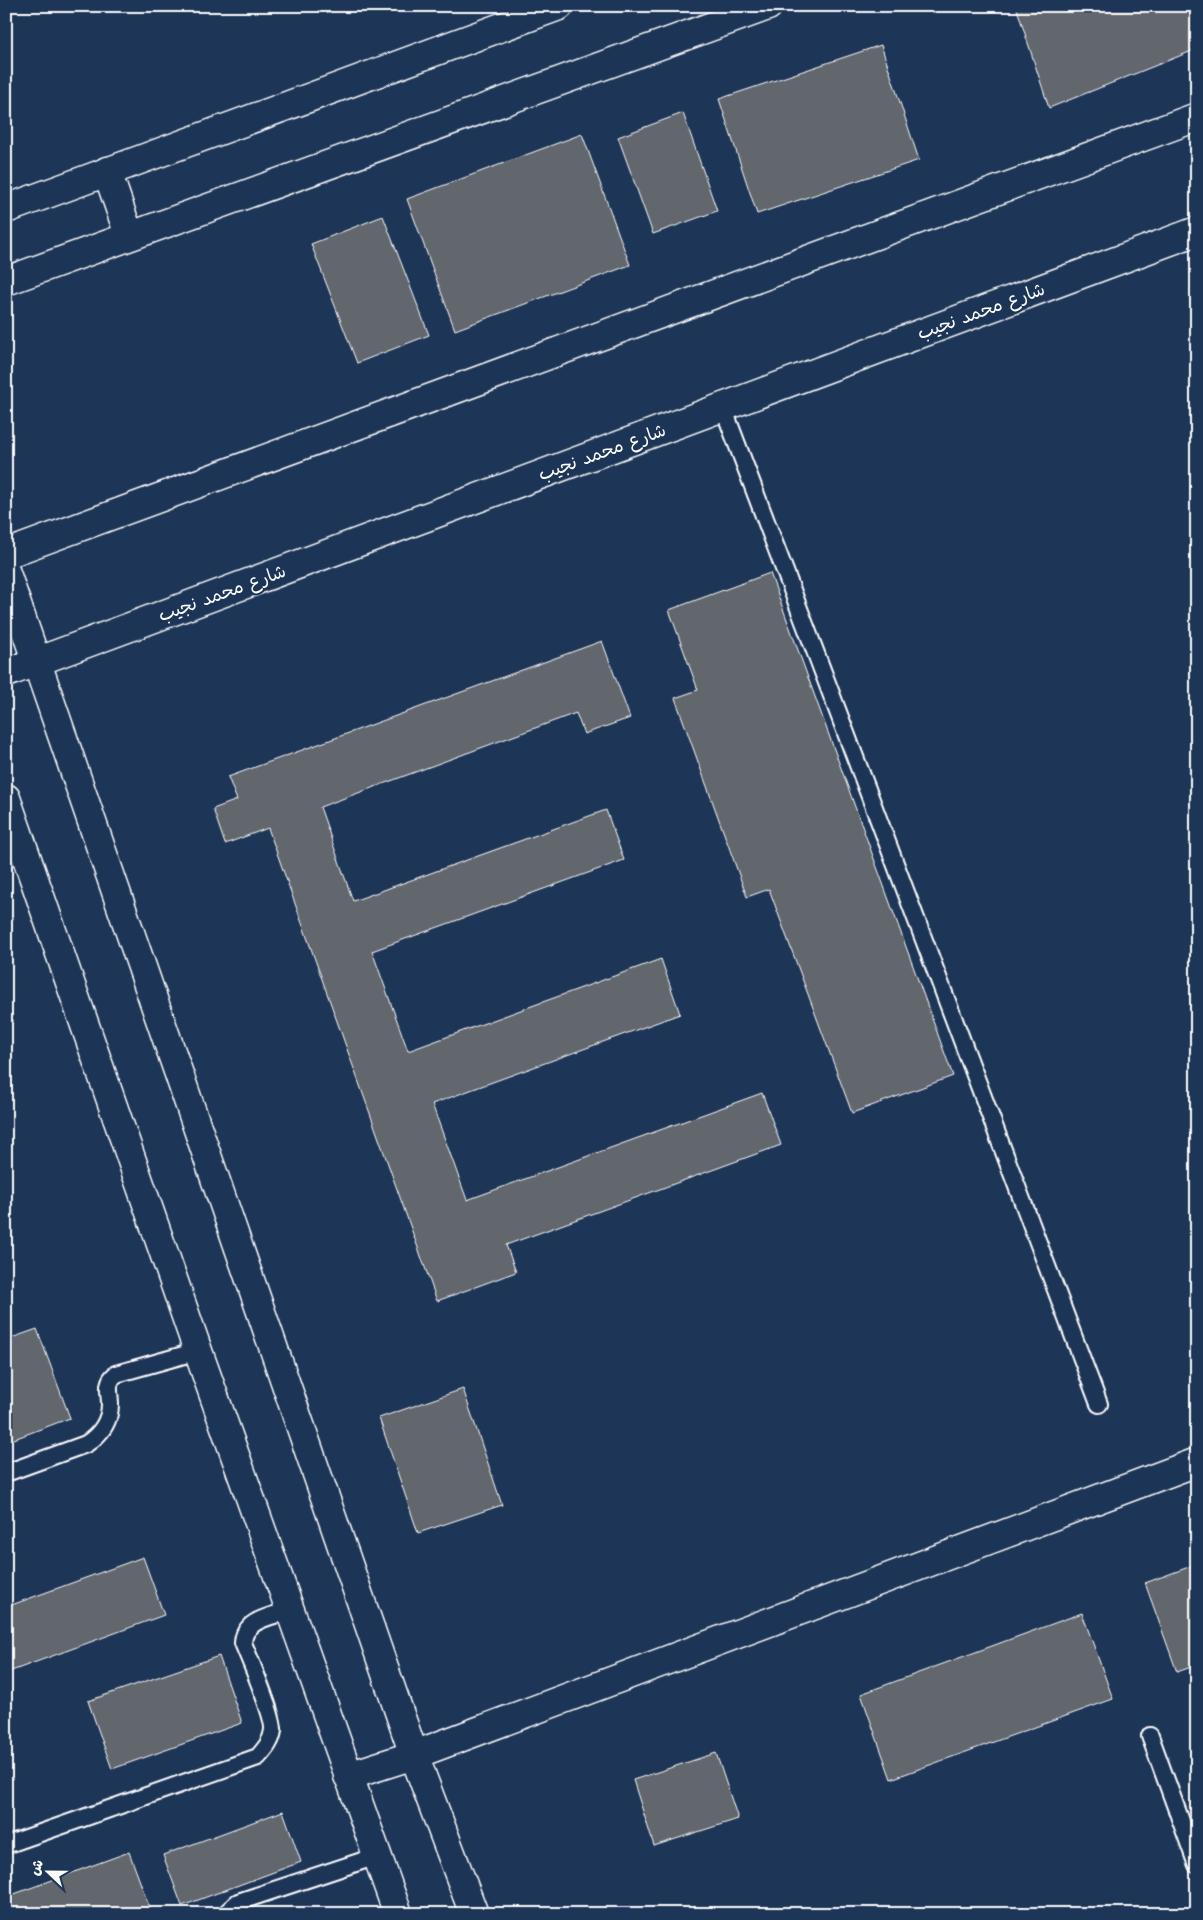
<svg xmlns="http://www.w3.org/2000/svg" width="1203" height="1920" font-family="'Shantell Sans','Playpen Sans Arabic',sans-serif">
<rect width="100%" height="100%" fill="#1d3557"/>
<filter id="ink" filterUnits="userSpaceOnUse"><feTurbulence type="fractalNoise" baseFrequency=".02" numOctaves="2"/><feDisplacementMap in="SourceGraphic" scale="10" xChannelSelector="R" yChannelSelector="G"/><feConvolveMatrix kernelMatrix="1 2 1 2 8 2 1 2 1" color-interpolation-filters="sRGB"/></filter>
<g filter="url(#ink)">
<!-- building -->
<g fill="#62666d" stroke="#fff">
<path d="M1016 6H1197V41L1192 51 1049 108Z"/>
<path d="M881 45 919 160 757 214 719 99Z"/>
<path d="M683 113 717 211 653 234 618 137Z"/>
<path d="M582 134 630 265 455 330 407 199Z"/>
<path d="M383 216 429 335 357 363 311 244Z"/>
<path d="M770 573 953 1076 852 1113 769 889 747 897 675 698 698 690 669 610Z"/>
<path d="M602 641 630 718 584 734 576 713 320 807 353 901 606 810 624 860 372 951 408 1051 661 959 680 1014 432 1104 467 1200 762 1093 781 1145 506 1245 516 1272 437 1301 268 828 225 844 213 809 237 800 228 777Z"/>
<path d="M37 1329 70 1418 6 1442V1340Z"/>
<path d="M463 1389 502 1505 418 1533 379 1418Z"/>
<path d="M143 1557 164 1615 6 1673V1607Z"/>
<path d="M1197 1564V1665L1177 1672 1145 1583Z"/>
<path d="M1082 1613 1113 1699 891 1779 861 1694Z"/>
<path d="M219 1656 242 1723 112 1769 88 1701Z"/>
<path d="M716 1753 738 1819 654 1846 633 1780Z"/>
<path d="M283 1811 301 1862 182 1906 163 1855Z"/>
<path d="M129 1852 152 1914H6V1897Z"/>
</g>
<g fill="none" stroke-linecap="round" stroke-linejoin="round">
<!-- service casing -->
<g stroke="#fff" stroke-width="20">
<g id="service">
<path d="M723 407 1099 1404"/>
<path d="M6 1473 86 1444C100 1435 110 1422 110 1404 110 1392 105 1383 116 1374L198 1351"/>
<path d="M1150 1736 1197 1865"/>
<path d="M6 1845 258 1757C265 1749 272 1741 273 1730 274 1716 250 1660 243 1643 244 1619 271 1617 290 1610"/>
<path d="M225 1914 238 1902 377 1856"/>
</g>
</g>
<!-- minor casing -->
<g stroke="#fff" stroke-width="31">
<g id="minor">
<path d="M107 171 129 235"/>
<path d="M6 209 559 6"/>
<path d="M6 281 768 6"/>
<path d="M6 573 414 1755 474 1914"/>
<path d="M6 798 198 1351 398 1914"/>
<path d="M348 1776 414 1755 1197 1462"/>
</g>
</g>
<!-- tertiary casing -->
<g stroke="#fff" stroke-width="31">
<g id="tertiary">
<path d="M6 554 1197 117"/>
<path d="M6 673 1197 231"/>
</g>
</g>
<!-- service -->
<use href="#service" stroke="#1d3557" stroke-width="16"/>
<!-- minor -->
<use href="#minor" stroke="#1d3557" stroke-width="28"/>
<!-- tertiary -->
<use href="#tertiary" stroke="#1d3557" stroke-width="28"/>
</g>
</g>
<g text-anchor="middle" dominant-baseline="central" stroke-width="4" stroke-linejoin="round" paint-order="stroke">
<!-- street labels -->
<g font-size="18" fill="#fff" stroke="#1d3557">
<text transform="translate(981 311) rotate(-20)">شارع محمد نجيب</text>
<text transform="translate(602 452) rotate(-20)">شارع محمد نجيب</text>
<text transform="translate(222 593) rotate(-20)">شارع محمد نجيب</text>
</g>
</g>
<!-- margin -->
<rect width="1203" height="1920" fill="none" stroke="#1d3557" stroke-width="25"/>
<rect x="12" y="12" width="1178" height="1895" fill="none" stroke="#fff" stroke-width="2" filter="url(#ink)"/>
<!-- north arrow -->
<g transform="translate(48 1872) rotate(292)" stroke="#1d3557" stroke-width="4" paint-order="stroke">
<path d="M0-4L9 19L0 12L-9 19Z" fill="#ffffff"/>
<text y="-8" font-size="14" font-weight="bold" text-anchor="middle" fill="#ffffff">ش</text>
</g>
</svg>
